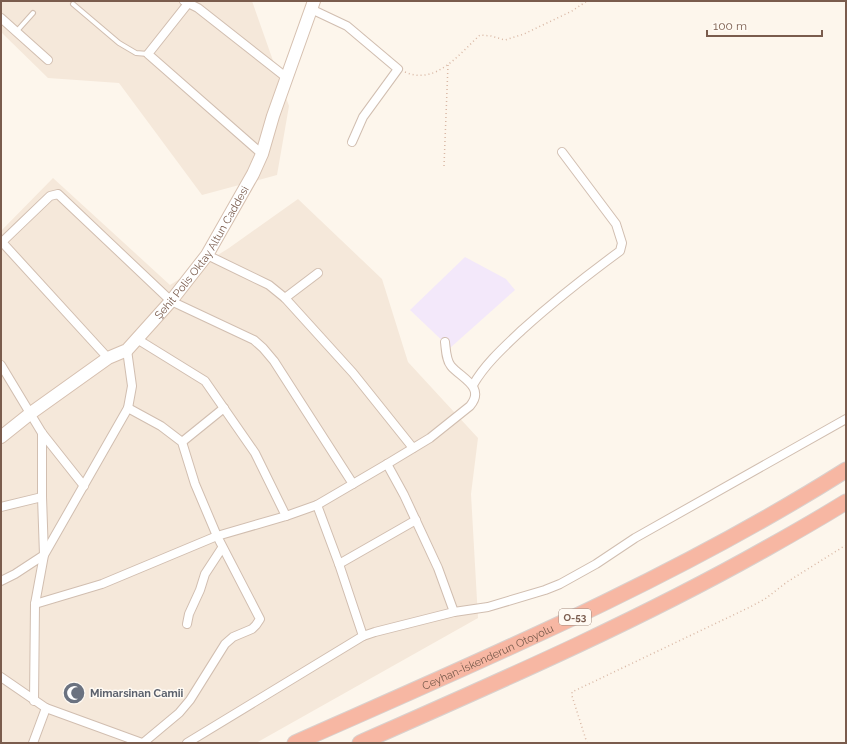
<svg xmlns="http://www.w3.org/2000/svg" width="847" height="744" font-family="Raleway,sans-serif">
<rect width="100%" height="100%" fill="#fdf6ec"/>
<!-- residential -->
<g fill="#f5e8da">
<path d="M1 1H252L289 106 277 175 202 195 119 83 48 78 1 32Z"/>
<path d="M53 178 170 285 229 248 298 199 382 279 408 362 478 438 471 494 478 618 256 743H1V231Z"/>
</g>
<!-- education -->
<path fill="#f3e8fa" d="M465 257 506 279 515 290 450 348 410 310Z"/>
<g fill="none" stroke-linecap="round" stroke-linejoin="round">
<!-- lane casing -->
<g stroke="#d1beb0" stroke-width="6">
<g id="lane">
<path d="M73 4 119 43 136 53 148 54"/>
<path d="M16 32 33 13"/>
</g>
</g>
<!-- street casing -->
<g stroke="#d1beb0" stroke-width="10">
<g id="street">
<path d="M184 1 198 8 287 78"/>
<path d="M190 1 148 54 262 154"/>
<path d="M311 9 347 26 398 69 363 117 352 142"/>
<path d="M1 18 48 60"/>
<path d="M1 241 108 358"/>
<path d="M2 242 50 196 58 194 171 301 254 340 263 348 274 361 353 484"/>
<path d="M207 255 269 285 285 298 353 373 413 448"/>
<path d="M285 298 318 273"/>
<path d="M137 339 205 381 255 453 286 516"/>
<path d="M1 365 42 433 84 486"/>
<path d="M473 385C485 364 504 347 522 330 553 302 586 276 620 251L622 243 616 224 562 152"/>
<path d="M128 408 161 426 182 442 195 484 217 536 260 619 256 625 252 629 233 637 225 644 190 700 179 713 143 743"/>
<path d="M182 442 224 408"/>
<path d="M387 464 404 495 438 568 454 612"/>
<path d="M1 507 42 497"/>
<path d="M339 564 416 520"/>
<path d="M1 581 15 574 44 555 42 497V433"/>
<path d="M35 604 102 584 217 536 286 516 317 505 387 464 430 438 470 406C486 387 461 378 451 366 446 360 446 350 445 342"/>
<path d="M187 624 189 614 200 590 205 574 222 548"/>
<path d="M363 636 375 632 454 612 488 607 545 590 560 584 596 564 635 538 846 419"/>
<path d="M1 677 46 708 142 743"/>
<path d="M34 701 35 604 44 555 128 408 132 386 127 350"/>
<path d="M33 743 46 708"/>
<path d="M187 743 363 636 339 564 317 505"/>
</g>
</g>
<!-- secondary casing -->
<g stroke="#d6c0b0" stroke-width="14">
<g id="secondary">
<path id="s1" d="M1 437 31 413 108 358 127 350 171 301 207 255 253 174 262 154 273 116 314 1"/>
</g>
</g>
<!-- highway casing -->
<g stroke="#dad1cd" stroke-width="17">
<g id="highway">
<path id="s2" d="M295 743C482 660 672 580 846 470"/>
<path d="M360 743C498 682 636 622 767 548 794 533 820 518 846 502"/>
</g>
</g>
<!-- path -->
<g stroke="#d9b8a5" stroke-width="1.5" stroke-dasharray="1 3" stroke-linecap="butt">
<path d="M405 72C436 86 460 53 480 35L491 36 505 40 524 34 572 11 587 1"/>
<path d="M444 166 448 65"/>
<path d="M587 743 572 696V692L748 608 765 599 787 582 846 545"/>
</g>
<!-- lane -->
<use href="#lane" stroke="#fff" stroke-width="4"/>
<!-- street -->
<use href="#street" stroke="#fff" stroke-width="8"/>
<!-- secondary -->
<use href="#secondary" stroke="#fff" stroke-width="12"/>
<!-- highway -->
<use href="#highway" stroke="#f7b7a3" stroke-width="15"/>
</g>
<!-- icons -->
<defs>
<g id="mosque-disc" transform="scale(1.15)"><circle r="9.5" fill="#6b7280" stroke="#fffaf3"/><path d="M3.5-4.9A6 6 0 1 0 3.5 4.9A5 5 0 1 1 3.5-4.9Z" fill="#fff"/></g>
</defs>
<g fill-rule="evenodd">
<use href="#mosque-disc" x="74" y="693"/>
</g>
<g text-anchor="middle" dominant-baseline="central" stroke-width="3" stroke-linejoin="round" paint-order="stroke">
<!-- shield labels -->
<rect fill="#fffaf3" stroke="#a28b7f" stroke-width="1" x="559" y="609" width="32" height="16" rx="3"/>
<g font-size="10" font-weight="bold" fill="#7a5c4d">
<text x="575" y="617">O-53</text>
</g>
<!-- street labels -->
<g font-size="11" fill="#7a5c4d" stroke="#fffaf3">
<text stroke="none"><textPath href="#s1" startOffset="277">Şehit Polis Oktay Altun Caddesi</textPath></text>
<text stroke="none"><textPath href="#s2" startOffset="211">Ceyhan-İskenderun Otoyolu</textPath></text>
</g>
<!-- worship labels -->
<g font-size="11" font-weight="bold" fill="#5b616d" stroke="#fffaf3" text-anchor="start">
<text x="90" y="693">Mimarsinan Camii</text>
</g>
</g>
<!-- border -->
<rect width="847" height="744" fill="none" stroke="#7a5c4d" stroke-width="4"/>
<!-- scale -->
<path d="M707 30v6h115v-6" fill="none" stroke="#7a5c4d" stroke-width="2"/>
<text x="713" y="30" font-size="12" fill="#7a5c4d" stroke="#fffaf3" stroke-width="3" paint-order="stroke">100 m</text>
</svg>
